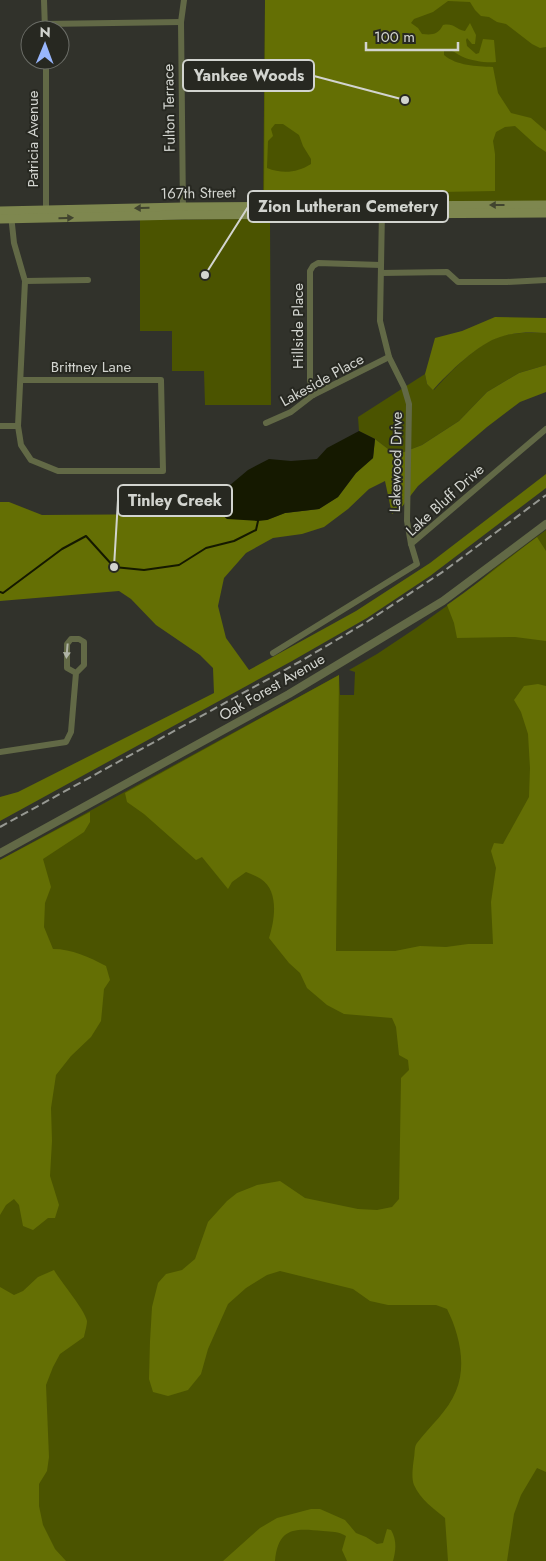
<svg xmlns="http://www.w3.org/2000/svg" width="546" height="1561" font-family="Jost,sans-serif">
<rect width="100%" height="100%" fill="#31322b"/>
<!-- green -->
<g fill="#4b5400">
<path d="M265 0H546V202L263 203Z"/>
<path d="M270 219 271 405H205L204 371H172V331H140V220Z"/>
<path d="M521 333H546V365L519 373 487 392 459 421 422 445 396 455 375 439 359 431 358 417 425 374 427 384 434 390C450 372 475 346 498 337 505 334 514 334 521 333Z"/>
<path d="M546 530V1561H0V860L339 675 340 695H354L355 672 349 670 377 654 416 628 469 590 495 568Z"/>
</g>
<!-- forest -->
<g fill="#646f04" fill-rule="evenodd">
<path d="M265 0H546V47L540 48 532 44 506 24 497 22 489 17 481 16 475 10 470 2 448 1 433 12 414 19 411 23 418 28 422 34C432 35 438 35 443 25 455 23 454 29 465 31L470 23 476 35 475 44H472L467 38 466 40 467 46 476 54 479 53 483 39 494 40 496 62C486 63 472 61 463 57 454 53 455 50 444 50V55C457 66 476 66 493 67L498 93 511 113 531 118 546 131V152L537 146 515 126 505 127 496 132 493 141 495 154V191L274 195 264 200ZM275 124H283L299 135 303 146 311 159V164C297 173 282 174 267 168L268 141 273 136 271 129Z"/>
<path d="M495 317 546 318V333C531 332 514 332 500 337 479 343 448 373 433 390L427 384 425 374 435 338 462 331Z"/>
<path d="M546 365V392L520 402 487 427 418 486 401 508 392 514 385 481 369 489 348 509 324 527 302 534 273 538 246 553 224 578 218 606 226 638 249 670 356 611 430 563 546 474V488L430 576 367 618 292 661 0 821V797L18 792 214 693 213 668 200 655 156 625 131 599 119 591 0 601V502H9L42 515 186 514 205 487 220 486 217 496 267 520 285 513 319 509 338 497 356 473 373 458 375 439 396 455 422 445 459 421 487 392 519 373Z"/>
<path d="M537 537 546 551V641L515 637 457 638 454 623 447 605C478 584 507 559 537 537Z"/>
<path d="M339 675 336 951H395L420 946 446 947 468 944H493L491 902 496 868 491 851 494 843 503 844 529 797 530 768 528 734 521 712 514 700 524 686 538 684 546 686V1472L537 1468 521 1495 514 1514 507 1561H448L445 1518C434 1509 420 1499 414 1485 411 1478 413 1465 414 1458 415 1453 414 1447 417 1443 430 1426 448 1411 456 1391 467 1365 459 1333 447 1309L436 1305H388L370 1301 353 1289 280 1271 267 1275 246 1288 228 1304 208 1349 201 1374 188 1390 168 1396 153 1392 149 1379 150 1341 152 1307 158 1283 166 1274 182 1270 195 1259 208 1222 227 1201 237 1193 257 1185 280 1181 305 1198 358 1209 377 1210 392 1207 399 1199 401 1078 409 1070 408 1060 399 1055 396 1027 392 1018 344 1014 327 1005 307 988 300 973 289 963 269 938C275 919 279 891 261 879 256 876 251 874 246 872L232 882 228 889 202 857 196 860 144 814 127 802 125 793Z"/>
<path d="M90 812V822L84 832 43 859 51 887 45 903 44 927 53 949C72 949 89 957 106 966L110 980 104 989 101 1021 91 1037 71 1056 56 1075 51 1108 52 1141 50 1176 59 1205 55 1218H48L33 1230 23 1226 19 1205 14 1199 6 1205 0 1215V860Z"/>
<path d="M54 1270C61 1282 85 1310 87 1321 87 1325 85 1332 84 1337L60 1354 53 1367 46 1385 49 1457 47 1471 39 1484V1506L43 1525 55 1549 66 1561H0V1287L14 1295 23 1291 38 1277Z"/>
<path d="M311 1509H320L345 1520 356 1533 366 1537 377 1544 383 1543 387 1529 391 1530C397 1540 396 1550 393 1561H347L342 1550 346 1536C338 1531 332 1532 323 1531 295 1528 278 1527 275 1561H223L260 1528 277 1518Z"/>
</g>
<!-- water -->
<path fill="#151900" d="M359 431 375 439 373 458 356 473 338 497 319 509 285 513 267 520 258 521 227 519 215 509 217 496 248 470 269 459 291 461 317 459 327 448Z"/>
<g fill="none" stroke-linecap="round" stroke-linejoin="round">
<!-- stream -->
<path stroke="#151900" stroke-width="2" d="M0 592 3 593 62 549 86 536 114 567 144 570 179 565 206 548 234 541 256 530 258 521"/>
<!-- minor -->
<g stroke="#626946" stroke-width="6">
<path d="M44 0 45 30"/>
<path d="M45 24 181 22"/>
<path d="M46 60V214"/>
<path d="M183 211 181 22 184 0"/>
<path d="M11 215 14 243 25 281 18 426 21 445 31 460 58 471H163L161 380H21"/>
<path d="M381 273 447 272 458 282H507L546 280"/>
<path d="M25 281 88 280"/>
<path d="M313 395 310 380V271L313 266 318 263 381 265"/>
<path d="M266 423 291 412 313 395 389 357"/>
<path d="M0 426H18"/>
<path d="M411 544 546 429"/>
<path d="M273 653 417 564 411 544 407 521 409 404 404 387 389 357 380 321 382 211"/>
<path d="M0 752 66 742 71 732 76 673 84 665V642L79 639H71L67 644V668L76 673"/>
</g>
<!-- tertiary -->
<path stroke="#626946" stroke-width="8" d="M0 853 289 694 443 601 546 524"/>
<!-- secondary -->
<g stroke="#7e874f" stroke-width="9">
<path d="M0 211 183 207 546 205"/>
<path d="M0 219 183 215 546 213"/>
</g>
<!-- rail -->
<path stroke="#969892" stroke-width="2" stroke-dasharray="8 4" stroke-linecap="butt" d="M0 827 301 661 365 623 444 571 546 495"/>
</g>
<!-- one-way arrows -->
<defs><path id="oneway-solid" d="M-6-.8H1V-3.2L6.5 0L1 3.2V.8H-6Z" transform="scale(1.25)"/></defs>
<g fill="#41442f">
<use href="#oneway-solid" transform="translate(497 205) rotate(180)"/>
<use href="#oneway-solid" transform="translate(142 208) rotate(179)"/>
<use href="#oneway-solid" transform="translate(66 218) rotate(-1)"/>
</g>
<use fill="#b0b4a6" href="#oneway-solid" transform="translate(67 651) rotate(95)"/>
<g text-anchor="middle" dominant-baseline="central" stroke-width="4" stroke-linejoin="round" paint-order="stroke">
<!-- street labels -->
<g font-size="15" fill="#d2d4cf" stroke="#272821">
<text transform="translate(169 108) rotate(-91)">Fulton Terrace</text>
<text transform="translate(33 139) rotate(-90)">Patricia Avenue</text>
<text transform="translate(198 193) rotate(-1)">167th Street</text>
<text transform="translate(298 326) rotate(-90)">Hillside Place</text>
<text x="91" y="367">Brittney Lane</text>
<text transform="translate(322 380) rotate(-29)">Lakeside Place</text>
<text transform="translate(396 462) rotate(-89)">Lakewood Drive</text>
<text transform="translate(445 500) rotate(-42)">Lake Bluff Drive</text>
<text transform="translate(272 687) rotate(-30)">Oak Forest Avenue</text>
</g>
</g>
<!-- callouts -->
<path fill="none" stroke="#d2d4cf" stroke-width="2" d="M405 100L314 76M205 275L248 207M114 567L118 500"/>
<g fill="#d2d4cf" stroke="#272821" stroke-width="2">
<circle cx="405" cy="100" r="5"/>
<circle cx="205" cy="275" r="5"/>
<circle cx="114" cy="567" r="5"/>
</g>
<g fill="#272821" stroke="#d2d4cf" stroke-width="2">
<rect x="183" y="60" width="131" height="31" rx="5"/>
<rect x="248" y="191" width="200" height="31" rx="5"/>
<rect x="118" y="485" width="114" height="31" rx="5"/>
</g>
<g font-size="16" text-anchor="middle" font-weight="bold" fill="#d2d4cf">
<text x="249" y="81">Yankee Woods</text>
<text x="348" y="212">Zion Lutheran Cemetery</text>
<text x="175" y="506">Tinley Creek</text>
</g>
<!-- north arrow -->
<g transform="translate(45 45) rotate(1)"><circle r="24" fill="#272821" stroke="#6b6d67"/>
<path d="M0-4L9 19L0 12L-9 19Z" fill="#98b6fd"/>
<text y="-8" font-size="14" font-weight="bold" text-anchor="middle" fill="#d2d4cf">N</text>
</g>
<!-- scale -->
<path d="M366 42v8h92v-8" fill="none" stroke="#d2d4cf" stroke-width="2.5"/>
<text x="374" y="42" font-size="15" fill="#d2d4cf" stroke="#272821" stroke-width="4" paint-order="stroke">100 m</text>
</svg>
